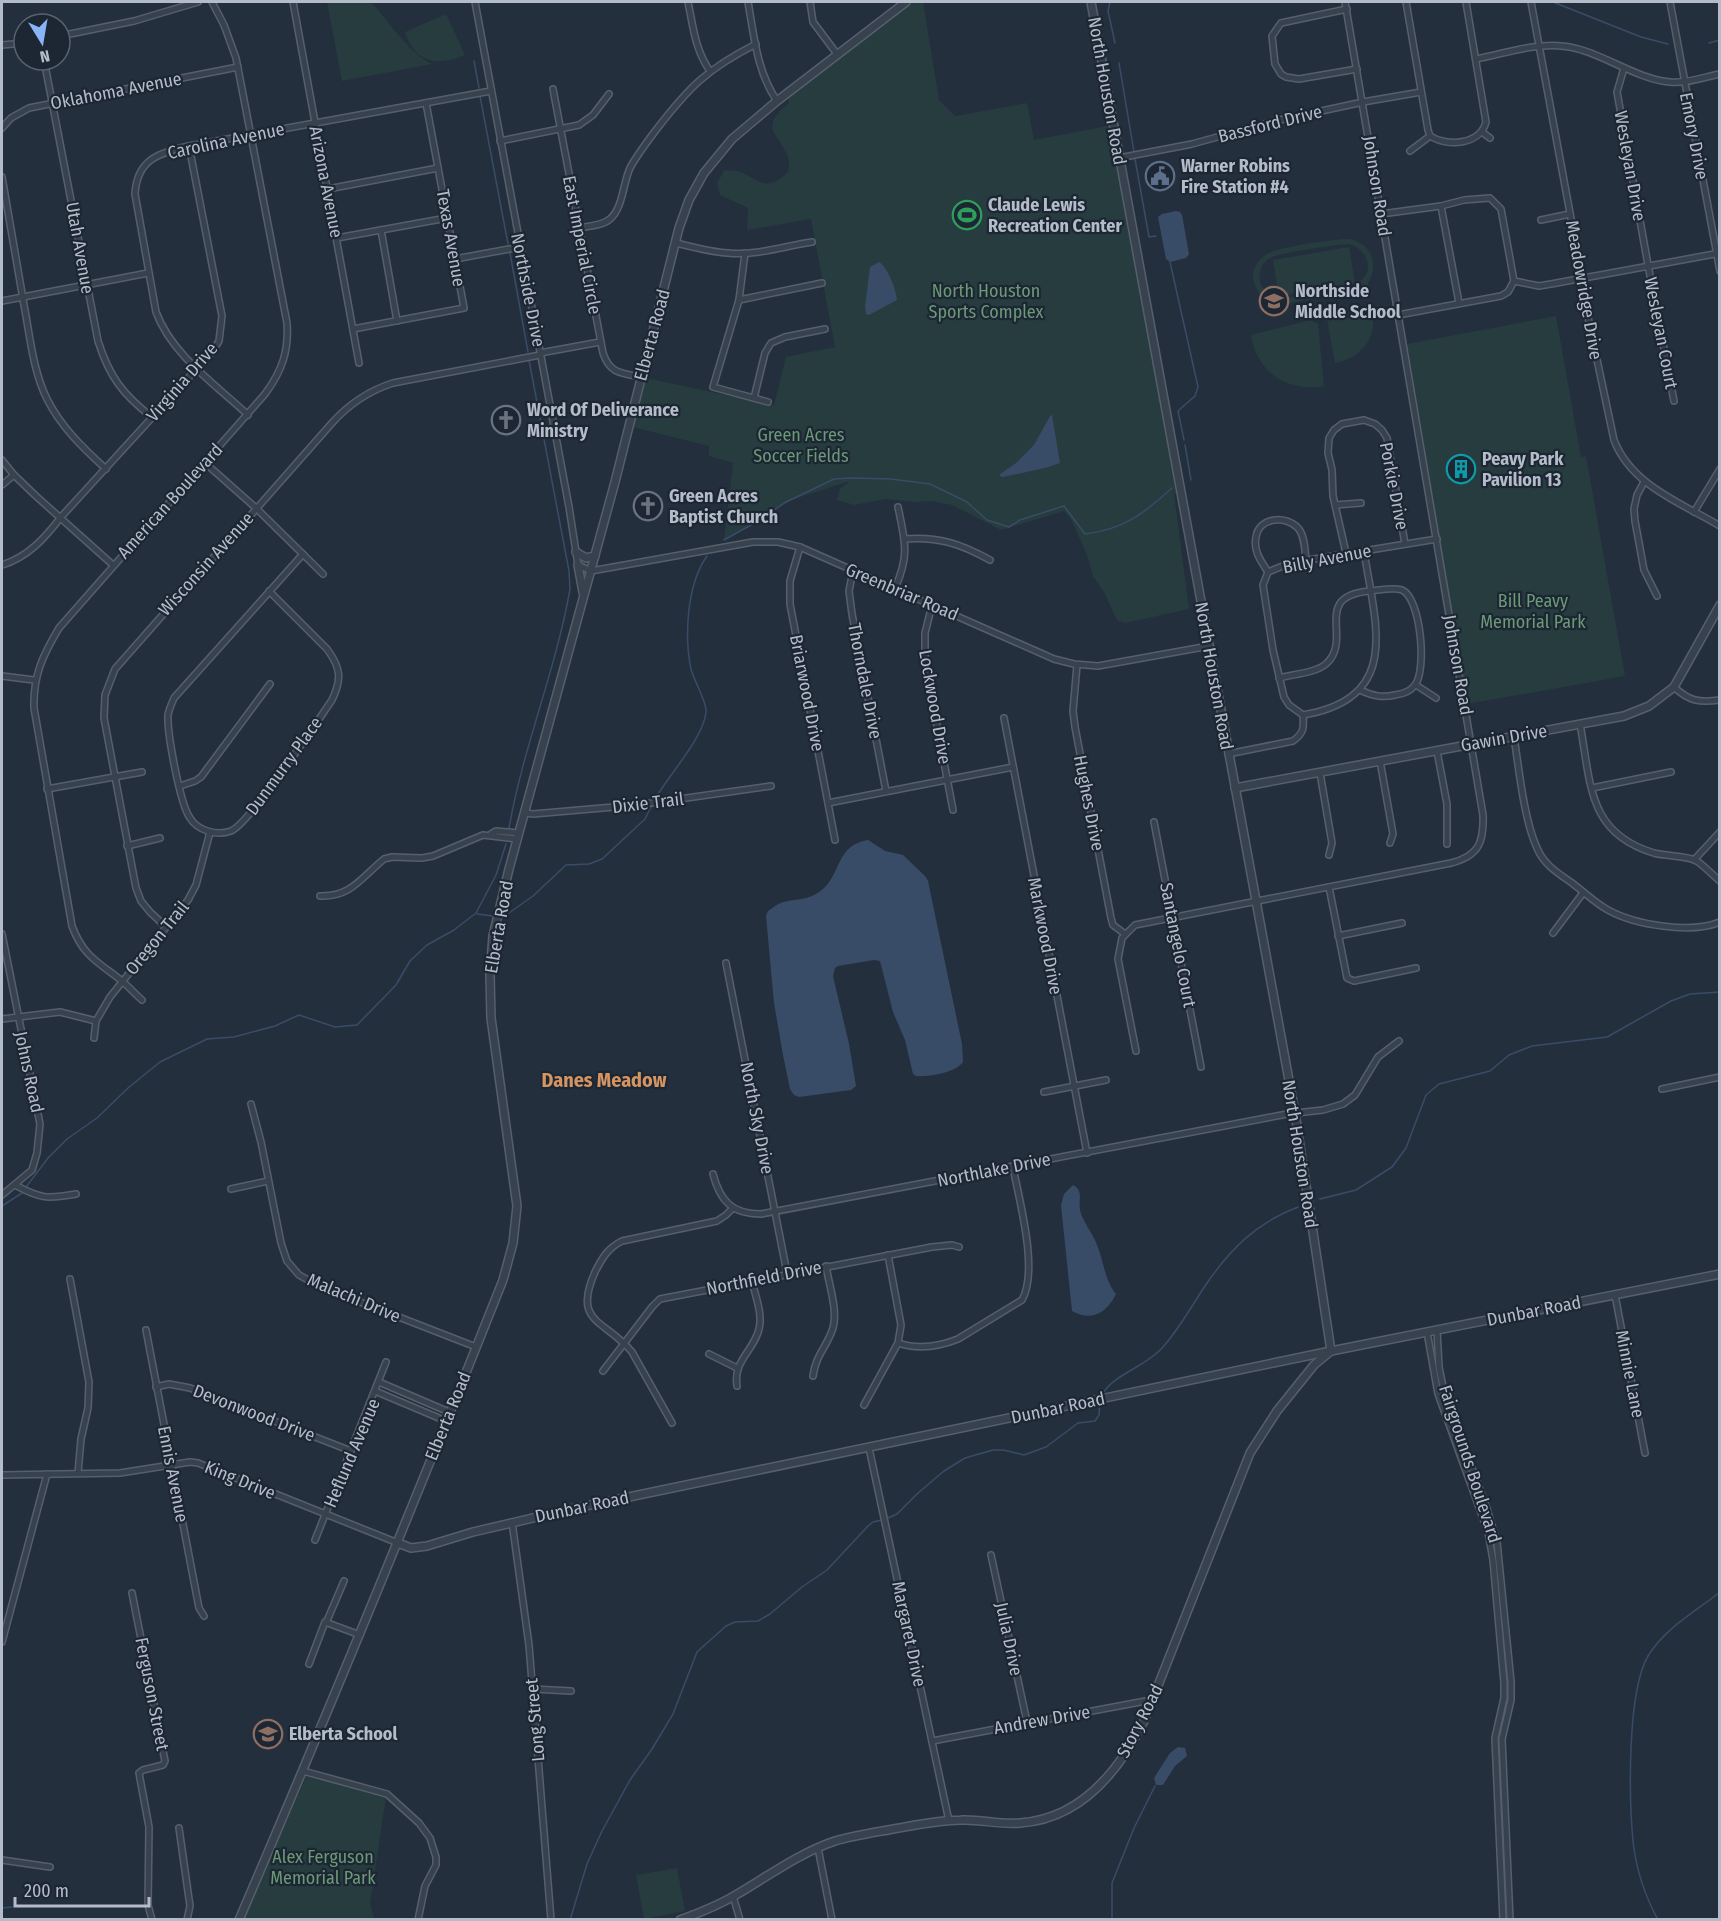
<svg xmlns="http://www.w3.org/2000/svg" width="1721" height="1921" font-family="'Fira Sans Condensed',sans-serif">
<rect width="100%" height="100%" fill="#242f3e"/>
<!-- green -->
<g fill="#263c3f" fill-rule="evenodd">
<path d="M327 2H371C389 22 409 53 432 64L342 81Z"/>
<path d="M906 2H923L939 100 955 116 1027 103 1034 140 1113 125 1181 493 1174 494 1189 609 1125 623 1117 620 1104 592 1093 576 1087 555 1071 519 1064 511 1001 530 952 505 931 501 916 502 886 499 854 505 837 500 840 489 850 481 791 500 760 520 724 540 733 463 709 456V446L629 426 641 377 774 405 786 357 835 347 811 219 747 230 748 208 720 195 717 183 724 171C753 165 758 201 788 172 789 167 790 162 788 157 779 132 757 129 789 103L787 93Z"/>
<path d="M444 15 447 16 465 55C437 67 415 63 405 32Z"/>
<path d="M1349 239C1371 243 1380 264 1368 283L1370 289 1265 307 1264 301 1266 300C1259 293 1253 286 1253 275 1254 266 1260 257 1269 253 1280 247 1334 239 1349 239ZM1349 244C1367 249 1376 270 1359 282 1352 288 1288 299 1278 298 1272 297 1266 294 1263 288 1256 278 1260 262 1272 257 1285 252 1334 245 1349 244Z"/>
<path d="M1349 247 1355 283 1279 296 1273 260Z"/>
<path d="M1372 310C1378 337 1362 358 1335 363L1327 319 1329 317Z"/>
<path d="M1556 316 1581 457 1586 456 1625 676 1467 704 1407 344Z"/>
<path d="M1310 320 1318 324 1324 386C1288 393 1256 372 1251 335Z"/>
<path d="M307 1775 386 1797 370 1903 374 1919 243 1920Z"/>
<path d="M677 1868 685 1911 644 1919 636 1875Z"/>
</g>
<!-- water -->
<g fill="#394c67">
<path d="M1176 211 1180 212 1182 215 1189 254 1186 258 1170 262 1166 259 1158 217 1162 214Z"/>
<path d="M879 262C888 268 896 289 897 300L869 315 866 314 865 306 870 267Z"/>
<path d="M1052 415 1060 463 1045 468 1003 477 1000 476V474L1016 463 1034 445 1050 416Z"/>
<path d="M868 840 885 851 903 855 925 876 928 881 962 1044 963 1062C955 1073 929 1077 916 1076L913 1074 905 1040 893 1012 880 961 874 960 838 966 835 968 833 976 849 1044 856 1086 851 1090 799 1097 794 1095 790 1089 783 1055 774 1003 766 916 768 911C773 908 778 903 784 902 799 898 809 901 823 889 841 874 836 845 868 840Z"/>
<path d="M1073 1185C1084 1191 1078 1200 1080 1210 1083 1223 1093 1233 1097 1245 1104 1262 1104 1279 1116 1294 1107 1313 1091 1322 1072 1311L1061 1205 1064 1194Z"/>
<path d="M1178 1747 1185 1748 1187 1756 1175 1766 1163 1785H1156L1154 1778 1170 1753Z"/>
</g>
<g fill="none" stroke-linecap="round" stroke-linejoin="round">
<!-- stream -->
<g stroke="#394c67" stroke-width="1.5">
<path d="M1110 2 1108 11 1115 43"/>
<path d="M1553 2 1641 37 1668 44"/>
<path d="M1709 43 1720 40"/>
<path d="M474 61 479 88"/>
<path d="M1119 63 1134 152"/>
<path d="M480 96 508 244"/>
<path d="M1135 159 1149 237 1156 236"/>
<path d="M510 253 528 352"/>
<path d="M1170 262 1198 387 1195 396 1178 411 1184 440"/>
<path d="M1185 445 1191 480"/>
<path d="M724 540 760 520 784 503 834 479 851 478 891 479 930 484 967 502 987 520 1009 527 1020 520 1064 506 1085 534C1125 529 1143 514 1172 488"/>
<path d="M655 799C668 776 704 737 706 712 707 702 694 681 691 669 684 636 687 584 707 556"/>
<path d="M509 828C523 747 556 670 570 589L569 571 529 360"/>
<path d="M477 914 493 916"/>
<path d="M500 916 509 913 533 896 566 865 589 864 602 859 645 819 651 807"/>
<path d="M26 1187 48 1158 67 1139 97 1118 128 1088 160 1062 207 1039 234 1037 275 1026 299 1015 335 1027 357 1025 396 985 410 961 427 945 454 930 476 913 496 875 506 844"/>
<path d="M1320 1199 1356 1190 1392 1167 1406 1148 1426 1095 1439 1084 1490 1071 1509 1055 1532 1046 1607 1037 1671 1001 1690 994 1720 992"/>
<path d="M2 1206 22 1193"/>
<path d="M1102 1395C1113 1374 1146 1367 1163 1347 1179 1329 1191 1307 1205 1286 1230 1249 1256 1223 1298 1207"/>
<path d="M888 1518 897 1514 918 1493 944 1471 965 1458 993 1450H1003L1024 1455 1046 1447 1078 1423 1095 1421 1099 1415 1100 1403"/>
<path d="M2 1908 12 1907"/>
<path d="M570 1920 587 1864 602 1831 630 1780 652 1749 673 1714 697 1652 726 1626 735 1622 758 1621 770 1614 802 1587 827 1570 868 1526 873 1522 882 1520"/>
<path d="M1112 1920V1883L1134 1828 1155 1786"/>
<path d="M1658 1920C1645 1896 1636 1869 1633 1841 1629 1798 1627 1692 1648 1656 1665 1628 1695 1612 1720 1592"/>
</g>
<!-- minor casing -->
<g stroke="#565f6c" stroke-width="8">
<g id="minor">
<path d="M293 2 359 363"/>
<path d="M475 2 569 507 578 565 591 571 753 542H778L800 547 1054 659 1074 664 1098 666 1209 646"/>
<path d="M688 2C693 26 695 50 710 71"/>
<path d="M748 2C754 36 757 72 777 101"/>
<path d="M810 2 813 22 837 54"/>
<path d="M1406 2 1428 130 1430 136C1447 147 1480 145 1486 122L1466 2"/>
<path d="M1531 2 1582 278 1585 303 1614 440C1631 485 1681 503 1720 526"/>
<path d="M1670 2 1720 271"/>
<path d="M1347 9 1281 23 1272 36 1275 64 1281 74 1286 77 1299 79 1357 69"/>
<path d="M60 36 134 21 198 2"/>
<path d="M2 45 24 43"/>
<path d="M1476 59C1503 54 1534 43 1562 46 1598 49 1634 79 1670 82 1685 84 1704 77 1720 74"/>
<path d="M44 60 98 341C109 376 123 395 152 417"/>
<path d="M1624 68 1617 92 1648 265 1674 401"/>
<path d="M553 89 603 353C610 374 621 373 641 377"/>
<path d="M2 128 11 118 29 108 238 67"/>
<path d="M1482 132 1490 138"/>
<path d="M500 141 579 125 593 115 609 94"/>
<path d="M1410 151 1430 136"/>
<path d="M1119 158 1192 144 1275 121 1363 102 1421 92"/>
<path d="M2 177C9 220 17 262 24 305 30 336 33 371 47 399 61 427 83 448 106 469"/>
<path d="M328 189 438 168"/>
<path d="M1441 206 1459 303"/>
<path d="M1381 214 1441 206 1464 200 1490 198 1501 209 1514 281 1508 292 1501 296 1398 315"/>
<path d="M1541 220 1570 214"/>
<path d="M579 228C589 226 602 226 610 219 623 208 623 183 630 168 637 155 647 142 656 130 689 87 707 69 756 44"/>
<path d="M381 230 397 321"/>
<path d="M337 238 447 218"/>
<path d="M676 243C693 247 710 252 728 253 755 256 785 246 812 242"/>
<path d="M745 253 739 300 713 387 768 402"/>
<path d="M455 259 520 247"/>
<path d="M1514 281 1539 286 1551 284 1720 253"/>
<path d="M739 300 822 283"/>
<path d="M2 301 148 273"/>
<path d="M353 329 464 308 426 103"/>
<path d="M540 353 600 342"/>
<path d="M754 398 765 353 771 343 785 337 825 329"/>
<path d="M248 415C215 384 172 355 156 312L135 194C137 159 159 153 189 146L491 91"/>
<path d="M2 460 14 475 37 497 113 565"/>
<path d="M204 462 256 508 323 574"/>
<path d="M1644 482 1637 495 1634 509 1635 521 1644 570 1657 596"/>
<path d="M2 485 14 475"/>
<path d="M1335 505 1361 503"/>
<path d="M1694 512 1720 469"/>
<path d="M904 539C938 536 961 544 990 560"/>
<path d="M800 547 790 581V604L835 840"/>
<path d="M1346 553 1333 496 1332 470 1328 453 1329 438 1334 430 1342 424 1364 420 1375 424 1382 430 1387 438 1405 544"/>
<path d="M2 565C28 557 45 538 61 517L212 352 219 341 222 316 189 146"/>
<path d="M853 571 849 591 852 614 886 791"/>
<path d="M1268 572C1261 561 1253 551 1256 537 1259 517 1286 515 1298 528 1305 536 1305 551 1306 561"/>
<path d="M895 588C910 555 905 541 898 507"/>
<path d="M269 591 327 649C341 668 342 679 332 700 316 723 250 823 231 831 217 836 198 831 190 818 180 804 167 733 168 715 169 709 172 703 174 698L303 554"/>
<path d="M932 605 925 633V662L953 810"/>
<path d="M1077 665 1073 711 1075 727 1111 918 1113 925 1125 934"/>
<path d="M2 676 34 680"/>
<path d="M1279 678C1293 674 1317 673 1327 663 1353 638 1311 596 1370 591 1380 590 1394 587 1402 590 1421 598 1427 670 1415 685 1410 692 1403 694 1395 695 1382 698 1373 696 1360 690"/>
<path d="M1416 685 1436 698"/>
<path d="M1674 687C1689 701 1699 703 1720 700"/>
<path d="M1303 715C1403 698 1375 624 1364 551"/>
<path d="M1004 718 1087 1153"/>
<path d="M1580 724C1591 783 1587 833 1654 853 1666 856 1685 856 1695 860 1704 865 1712 875 1720 881"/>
<path d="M1514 737C1519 769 1524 820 1537 848 1544 865 1558 873 1572 883 1584 892 1595 903 1608 910 1635 925 1691 934 1720 922"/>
<path d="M1437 751 1447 804V844"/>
<path d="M1228 754 1293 741C1304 733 1304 728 1303 715L1289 705 1284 697 1273 650 1263 585 1268 572 1290 563 1437 539"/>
<path d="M1380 761 1393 834 1390 843"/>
<path d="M1320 773 1332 843 1329 855"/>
<path d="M180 786 195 781 201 777 270 684"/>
<path d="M1592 788 1671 772"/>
<path d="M47 789 142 772"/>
<path d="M828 803 1013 767"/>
<path d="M525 813 533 814 637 805 771 786"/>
<path d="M1154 822 1201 1067"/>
<path d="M491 834 496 831 519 833"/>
<path d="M127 846 160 838"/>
<path d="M1694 860 1720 832"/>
<path d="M1329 887 1347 978 1354 981 1416 968"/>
<path d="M320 896C351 897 361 878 384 859L392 857 422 858 433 856 483 835 517 839"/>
<path d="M166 927 150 912 141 901 136 888 104 718 105 695 115 669 332 423C349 404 368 391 393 383L540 355"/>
<path d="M1553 933 1583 893"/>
<path d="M2 934 40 1124 37 1153 32 1170 2 1195"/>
<path d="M1338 936 1402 923"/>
<path d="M726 963 787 1273"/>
<path d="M142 1000C135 994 129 987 122 981 98 962 83 956 72 926L34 708C33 675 43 655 59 628L265 394C282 371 289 351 287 323L236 58 224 25 212 2"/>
<path d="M2 1019 60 1012 96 1021"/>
<path d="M94 1038 96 1021 110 997 188 900 196 885 210 832"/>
<path d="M1136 1051 1118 959 1122 938 1135 925 1451 863C1479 856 1484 842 1483 815L1345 2"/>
<path d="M1662 1089 1720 1077"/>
<path d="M1044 1092 1106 1080"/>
<path d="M251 1104 261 1142 281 1243 287 1261 299 1275 319 1286 476 1347"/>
<path d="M713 1174C720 1201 732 1214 761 1214L1287 1114 1323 1110 1343 1104 1355 1095 1378 1057 1399 1041"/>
<path d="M15 1185C41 1199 47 1199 76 1194"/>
<path d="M231 1189 268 1181"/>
<path d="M70 1279 89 1382 88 1408 81 1439 78 1473"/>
<path d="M1615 1295 1645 1453"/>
<path d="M146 1330 199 1608 204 1616"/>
<path d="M1437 1330 1439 1367 1444 1392 1487 1509 1497 1542 1511 1682V1700L1502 1739 1510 1920"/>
<path d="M1427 1332 1438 1394 1488 1532 1493 1560 1504 1683V1698L1495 1738 1503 1920"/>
<path d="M898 1343C919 1350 938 1347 958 1339L1022 1300C1039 1270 1019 1200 1013 1167"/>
<path d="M709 1354 737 1368"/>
<path d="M603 1371 652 1307 660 1299 932 1247 952 1245 959 1247"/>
<path d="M813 1376C816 1354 827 1347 833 1328 838 1310 829 1285 826 1266"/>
<path d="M379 1382 449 1412"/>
<path d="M737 1386C733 1360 754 1351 759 1329 763 1314 755 1295 752 1281"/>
<path d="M156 1387 169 1384 190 1388 351 1451"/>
<path d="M375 1391 446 1421"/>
<path d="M864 1405 898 1343 901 1325 888 1255"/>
<path d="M672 1423 632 1352C605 1319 572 1324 595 1272 602 1258 608 1248 622 1241L717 1221 726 1215 733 1208"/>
<path d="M869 1448 949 1821"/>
<path d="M2 1475 120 1473 190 1462 198 1463 398 1543"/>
<path d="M512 1522 529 1645 551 1920"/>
<path d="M315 1540 386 1362"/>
<path d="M991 1555 1027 1722"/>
<path d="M132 1593 165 1761 163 1765 143 1770 139 1773 149 1827 148 1905 152 1920"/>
<path d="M326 1623 344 1581"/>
<path d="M2 1642 47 1474"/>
<path d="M309 1664 325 1622 360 1635"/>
<path d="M533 1689 571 1691"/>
<path d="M932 1741 1151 1700"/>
<path d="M303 1771 387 1794 419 1823 430 1838 436 1857V1865L425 1886 418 1920"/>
<path d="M179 1828 190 1906 187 1920"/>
<path d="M818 1848 832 1920"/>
<path d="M2 1860 50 1867"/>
<path d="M733 1896 740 1920"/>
</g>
</g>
<!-- tertiary casing -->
<g stroke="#565f6c" stroke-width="10">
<g id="tertiary">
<path d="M576 552 586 558 595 556"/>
<path d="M578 565 583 592"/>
<path d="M1235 788 1624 716 1649 706 1674 687 1720 605"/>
<path d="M398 1543 411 1548 427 1546 473 1532 571 1509 1331 1351 1720 1274"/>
<path d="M239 1920C330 1708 418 1494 503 1280L513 1243 517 1206 491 1018 490 975 493 936 509 869 615 482 679 228 689 200 704 173 732 139 777 101 906 2"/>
<path d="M680 1920C699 1913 717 1906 734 1896 767 1877 799 1853 835 1841 852 1836 871 1833 888 1830 912 1826 937 1820 961 1820 981 1819 1000 1825 1020 1823 1080 1819 1119 1771 1144 1721L1250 1453 1277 1411 1314 1365 1331 1351 1295 1113 1091 2"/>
</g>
</g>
<!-- minor -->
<use href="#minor" stroke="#38414e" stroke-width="5"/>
<!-- tertiary -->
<use href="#tertiary" stroke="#38414e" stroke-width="7"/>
</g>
<!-- icons -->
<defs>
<g id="civic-ring" transform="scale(1.5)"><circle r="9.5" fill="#1d2633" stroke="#5c6f8a" stroke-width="1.5"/><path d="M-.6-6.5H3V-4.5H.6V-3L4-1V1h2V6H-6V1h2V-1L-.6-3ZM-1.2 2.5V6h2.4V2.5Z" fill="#5c6f8a"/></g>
<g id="stadium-ring" transform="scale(1.5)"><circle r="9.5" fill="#1d2633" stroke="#2e9e5b" stroke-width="1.5"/><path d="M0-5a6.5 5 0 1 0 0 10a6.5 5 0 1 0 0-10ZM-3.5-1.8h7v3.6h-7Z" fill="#2e9e5b"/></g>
<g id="school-ring" transform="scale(1.5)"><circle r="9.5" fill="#1d2633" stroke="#8d6e63" stroke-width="1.5"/><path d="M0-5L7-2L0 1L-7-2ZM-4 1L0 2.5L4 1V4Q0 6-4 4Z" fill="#8d6e63"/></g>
<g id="church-ring" transform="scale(1.5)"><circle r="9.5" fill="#1d2633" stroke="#6b7280" stroke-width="1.5"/><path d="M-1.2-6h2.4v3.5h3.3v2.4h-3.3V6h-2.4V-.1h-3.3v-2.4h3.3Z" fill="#6b7280"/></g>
<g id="building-ring" transform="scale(1.5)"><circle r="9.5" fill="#1d2633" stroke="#0f9aa8" stroke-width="1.5"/><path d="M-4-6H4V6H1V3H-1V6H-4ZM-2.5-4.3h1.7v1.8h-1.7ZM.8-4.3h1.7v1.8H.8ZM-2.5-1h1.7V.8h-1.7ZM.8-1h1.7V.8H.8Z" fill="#0f9aa8"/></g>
</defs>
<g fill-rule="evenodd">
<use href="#civic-ring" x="1160" y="176"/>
<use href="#stadium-ring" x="967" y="215"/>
<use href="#school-ring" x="1274" y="301"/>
<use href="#church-ring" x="506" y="420"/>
<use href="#building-ring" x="1461" y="469"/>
<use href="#church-ring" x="648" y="506"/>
<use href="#school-ring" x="268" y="1734"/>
</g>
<g text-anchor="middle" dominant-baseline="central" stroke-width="4.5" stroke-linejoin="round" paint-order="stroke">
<!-- street labels -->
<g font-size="18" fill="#b4bcc9" stroke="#1d2633">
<text transform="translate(116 91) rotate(-11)">Oklahoma Avenue</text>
<text transform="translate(1107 91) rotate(80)">North Houston Road</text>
<text transform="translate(1270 124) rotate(-14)">Bassford Drive</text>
<text transform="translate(1694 136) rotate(79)">Emory Drive</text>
<text transform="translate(226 141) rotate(-12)">Carolina Avenue</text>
<text transform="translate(1630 166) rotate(80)">Wesleyan Drive</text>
<text transform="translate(326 182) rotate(79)">Arizona Avenue</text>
<text transform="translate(1377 186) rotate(81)">Johnson Road</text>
<text transform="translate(451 238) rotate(80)">Texas Avenue</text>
<text transform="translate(582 245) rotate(79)">East Imperial Circle</text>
<text transform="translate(80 248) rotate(80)">Utah Avenue</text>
<text transform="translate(528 290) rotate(79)">Northside Drive</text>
<text transform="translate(1584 290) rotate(80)">Meadowridge Drive</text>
<text transform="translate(1661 333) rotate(79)">Wesleyan Court</text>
<text transform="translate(652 335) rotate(-75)">Elberta Road</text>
<text transform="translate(182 382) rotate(-49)">Virginia Drive</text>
<text transform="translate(1394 486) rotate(79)">Porkie Drive</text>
<text transform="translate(170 501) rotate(-48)">American Boulevard</text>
<text transform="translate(1327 559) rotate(-11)">Billy Avenue</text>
<text transform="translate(206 564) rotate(-48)">Wisconsin Avenue</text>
<text transform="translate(902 592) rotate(23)">Greenbriar Road</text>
<text transform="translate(1458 665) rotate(80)">Johnson Road</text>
<text transform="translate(1214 676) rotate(80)">North Houston Road</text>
<text transform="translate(865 681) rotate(79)">Thorndale Drive</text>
<text transform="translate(807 693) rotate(79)">Briarwood Drive</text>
<text transform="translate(935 707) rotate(80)">Lockwood Drive</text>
<text transform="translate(1504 738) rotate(-10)">Gawin Drive</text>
<text transform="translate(284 766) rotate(-54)">Dunmurry Place</text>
<text transform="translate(648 803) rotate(-7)">Dixie Trail</text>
<text transform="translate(1089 803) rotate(79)">Hughes Drive</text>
<text transform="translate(499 927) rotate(-80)">Elberta Road</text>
<text transform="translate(1045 936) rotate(79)">Markwood Drive</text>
<text transform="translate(157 938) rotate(-51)">Oregon Trail</text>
<text transform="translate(1178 945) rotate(79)">Santangelo Court</text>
<text transform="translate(29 1072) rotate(78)">Johns Road</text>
<text transform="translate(757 1118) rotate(79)">North Sky Drive</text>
<text transform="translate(1300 1154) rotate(81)">North Houston Road</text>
<text transform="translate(994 1170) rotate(-11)">Northlake Drive</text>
<text transform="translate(764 1278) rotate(-11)">Northfield Drive</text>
<text transform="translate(354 1298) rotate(23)">Malachi Drive</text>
<text transform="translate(1534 1311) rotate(-11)">Dunbar Road</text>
<text transform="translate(1630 1374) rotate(79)">Minnie Lane</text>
<text transform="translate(1058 1408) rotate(-12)">Dunbar Road</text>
<text transform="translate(254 1413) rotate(21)">Devonwood Drive</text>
<text transform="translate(448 1416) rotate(-68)">Elberta Road</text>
<text transform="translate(352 1453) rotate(-67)">Heflund Avenue</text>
<text transform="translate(1470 1464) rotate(72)">Fairgrounds Boulevard</text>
<text transform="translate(173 1474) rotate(79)">Ennis Avenue</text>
<text transform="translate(240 1480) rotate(22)">King Drive</text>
<text transform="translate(582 1507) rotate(-12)">Dunbar Road</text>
<text transform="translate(909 1634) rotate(78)">Margaret Drive</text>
<text transform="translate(1009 1639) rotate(78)">Julia Drive</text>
<text transform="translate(152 1694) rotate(79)">Ferguson Street</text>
<text transform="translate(535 1720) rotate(-95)">Long Street</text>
<text transform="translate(1042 1720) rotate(-10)">Andrew Drive</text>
<text transform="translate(1140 1721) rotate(-63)">Story Road</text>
</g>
<!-- poi labels -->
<g font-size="18" font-weight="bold" fill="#b4bcc9" stroke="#1d2633" text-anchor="start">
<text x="1181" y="166">Warner Robins<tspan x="1181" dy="21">Fire Station #4</tspan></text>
<text x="988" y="205">Claude Lewis<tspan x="988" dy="21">Recreation Center</tspan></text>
<text x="1295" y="291">Northside<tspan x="1295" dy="21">Middle School</tspan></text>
<text x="527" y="410">Word Of Deliverance<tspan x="527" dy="21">Ministry</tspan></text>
<text x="1482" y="459">Peavy Park<tspan x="1482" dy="21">Pavilion 13</tspan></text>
<text x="669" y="496">Green Acres<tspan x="669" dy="21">Baptist Church</tspan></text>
<text x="289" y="1734">Elberta School</text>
</g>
<!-- park labels -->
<g font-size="18" fill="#6b9a76" stroke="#1d2633">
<text x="986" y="291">North Houston<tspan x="986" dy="21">Sports Complex</tspan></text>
<text x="801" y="435">Green Acres<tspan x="801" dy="21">Soccer Fields</tspan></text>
<text x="1533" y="601">Bill Peavy<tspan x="1533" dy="21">Memorial Park</tspan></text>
<text x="323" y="1857">Alex Ferguson<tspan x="323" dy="21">Memorial Park</tspan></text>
</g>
<!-- neighbourhood labels -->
<g font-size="20" font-weight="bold" fill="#d59563" stroke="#1d2633">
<text x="604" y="1080">Danes Meadow</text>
</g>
</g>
<!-- border -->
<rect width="1721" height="1921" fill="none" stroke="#b4bcc9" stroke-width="6"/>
<!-- north arrow -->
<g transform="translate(42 42) rotate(169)"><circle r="28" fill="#1d2633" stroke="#59626f" stroke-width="1.5"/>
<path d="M0-4.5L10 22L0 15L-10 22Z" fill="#8ab4f8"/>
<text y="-9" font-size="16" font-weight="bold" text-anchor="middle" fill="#b4bcc9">N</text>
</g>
<!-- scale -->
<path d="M15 1897v9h134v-9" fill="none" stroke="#b4bcc9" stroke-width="3"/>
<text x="24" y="1897" font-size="18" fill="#b4bcc9" stroke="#1d2633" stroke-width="4.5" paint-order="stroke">200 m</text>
</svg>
